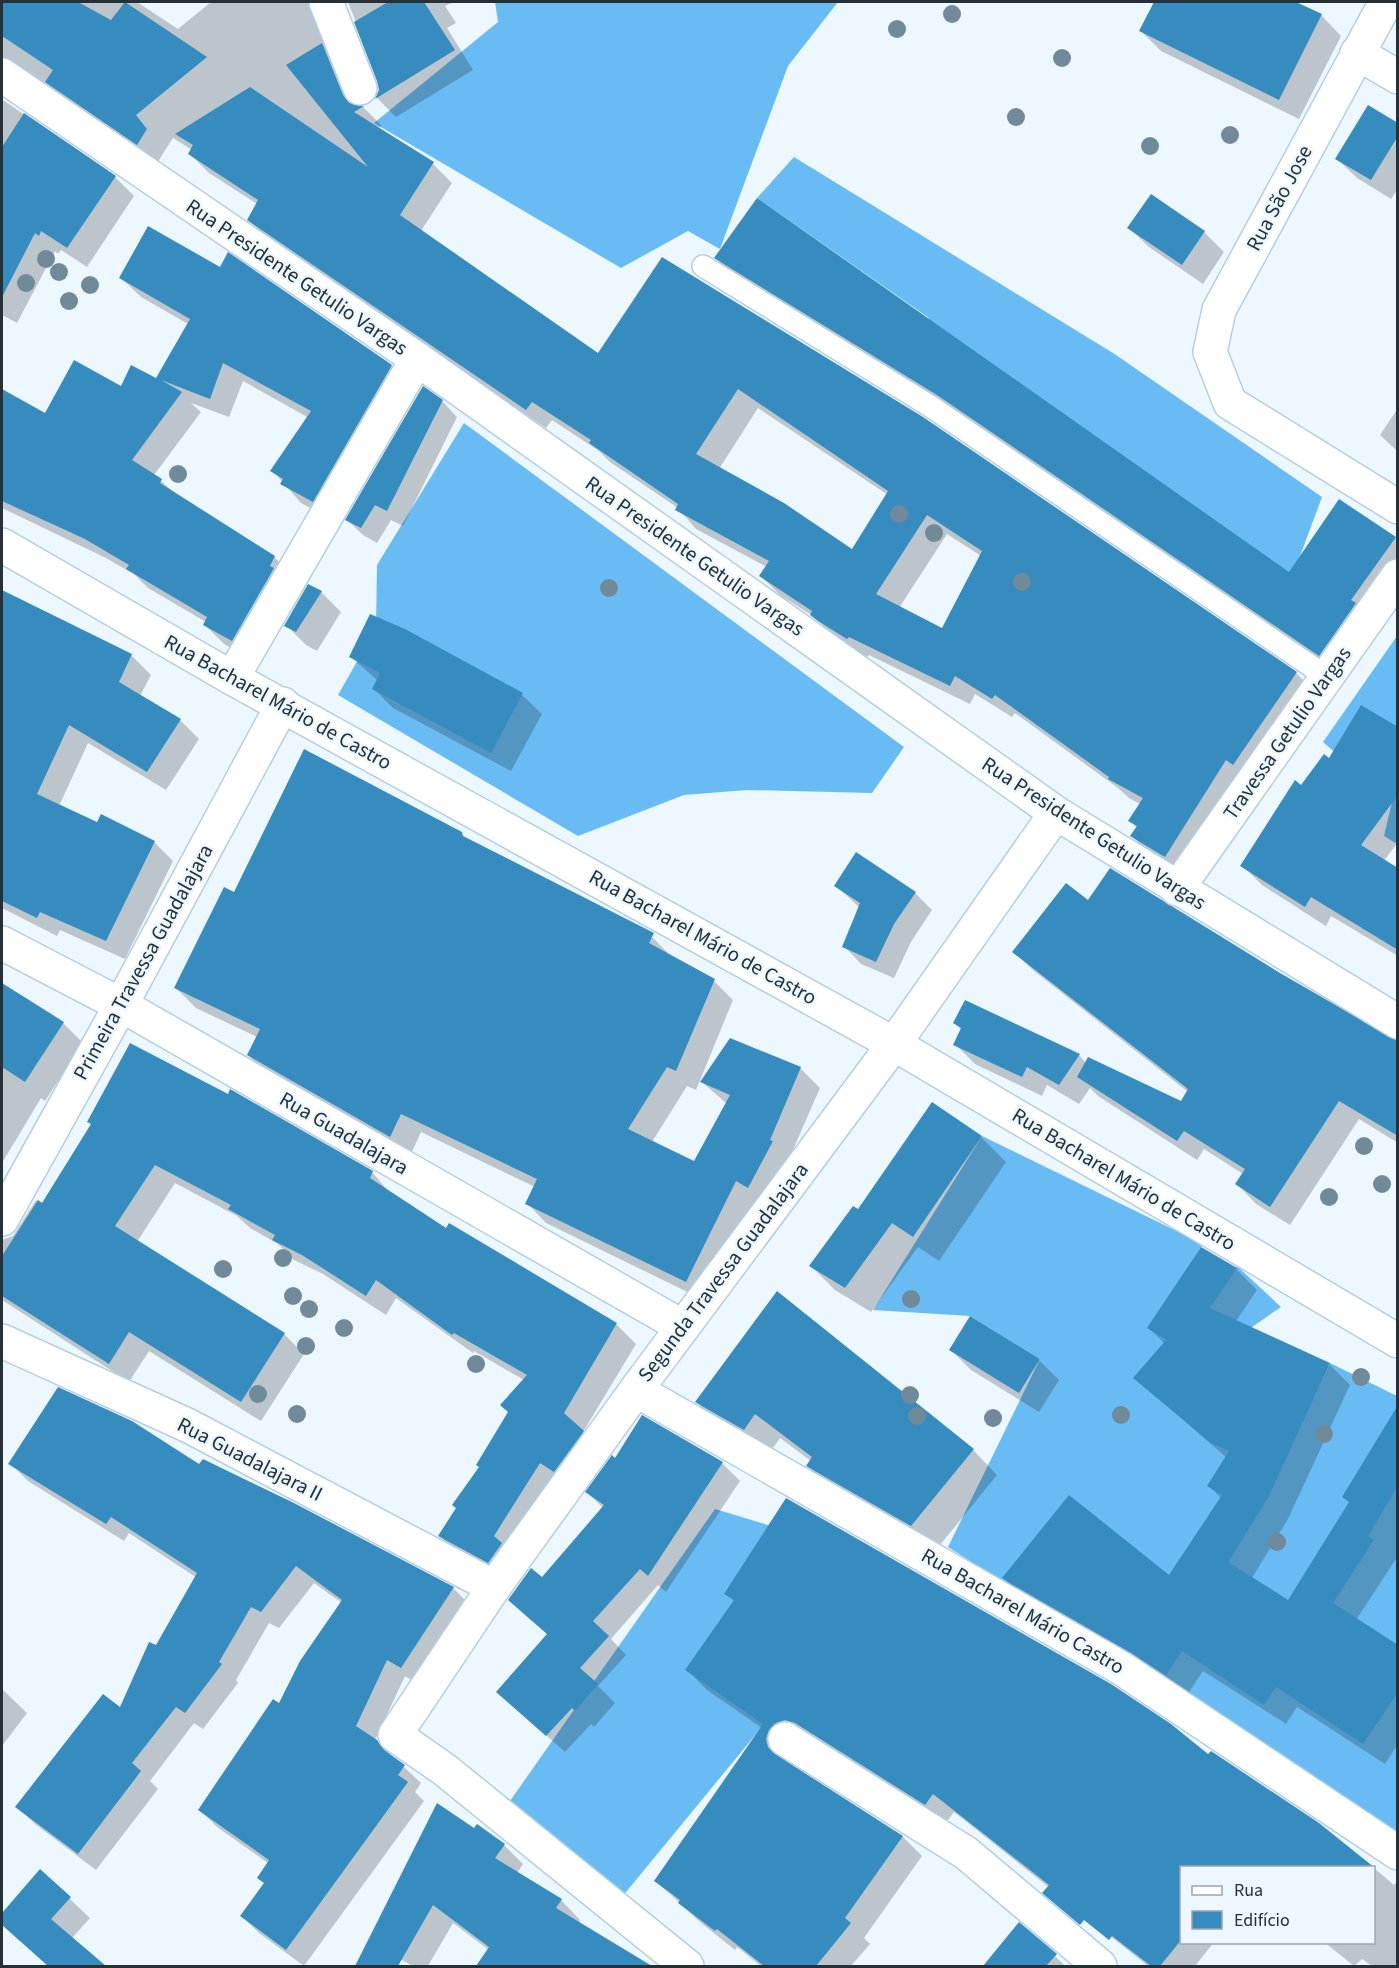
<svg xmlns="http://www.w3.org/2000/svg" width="1399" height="1968" font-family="'Source Sans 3',sans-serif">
<rect width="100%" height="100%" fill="#ecf7ff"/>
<!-- forest -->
<g fill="#69bcf3">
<path d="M495 2H838L788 66 720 249 688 231 621 268 374 123 498 22Z"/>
<path d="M794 157 1113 353 1322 497 1293 575 915 368 929 318 757 198Z"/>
<path d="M464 423 904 747 872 793 747 790 684 795 578 836 338 695 376 628 377 565Z"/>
<path d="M1397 636V844L1384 836 1392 802 1323 742Z"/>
<path d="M982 1136 1203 1244 1148 1328 1182 1351 1237 1266 1281 1307 1252 1327 1194 1428 1278 1474 1330 1363 1397 1396V1833L948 1547 1040 1359 970 1316 873 1310Z"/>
<path d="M715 1509 880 1559 765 1723 622 1897 510 1801Z"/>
</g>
<!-- shadow -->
<g fill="#0003" fill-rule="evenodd">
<path d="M2 2H137L178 29 211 2H454L445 6 456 23 447 28 473 70 396 117 377 98 380 90 379 81 348 2 339 3 327 29 358 106 363 107 382 126 377 128 433 164 452 183 421 231 598 355 922 418 1296 673 1316 693 1184 876 1151 855 1132 836 1137 828 1130 821 1140 804 1129 798 1118 788 1015 713 1012 717 975 694 970 704 869 655 867 657 839 640 813 616 780 595 761 576 767 567 696 529 678 508 610 462 599 451 552 420 546 428 268 239 249 220 257 204 209 173 190 154 192 150 173 138 157 163 2 94 3 100 115 177 134 196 87 267 61 250 58 254 55 251 17 323 2 315ZM758 408 888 495 852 551 719 469ZM947 534 981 556 943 630 899 608Z"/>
<path d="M1155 2H1293L1322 16 1341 36 1299 119 1161 51 1141 31Z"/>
<path d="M1398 125V189L1391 199 1357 178 1337 159Z"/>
<path d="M1129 228 1204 232 1224 252 1203 284 1149 247Z"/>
<path d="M716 258 1290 575 1395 538 1398 540V582L1339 675 736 278Z"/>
<path d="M121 278 391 366 410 385 332 520 301 503 272 470 309 418 243 381 229 417 191 403 201 412 154 475 178 496 274 557 294 577 252 659 224 644 205 625 206 622 148 588 135 575 106 558 2 508V391L45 415 122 388 157 380 188 324 141 297Z"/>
<path d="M442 401 457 417 403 526 391 520 377 543 363 535 347 520Z"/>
<path d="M1398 408V452L1380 435Z"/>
<path d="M2 591 132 656 151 675 140 696 180 720 199 739 166 790 88 743 59 806 98 824 154 842 173 861 125 959 60 930 57 936 2 908Z"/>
<path d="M321 592 341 612 317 651 306 645 286 625Z"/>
<path d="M351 657 522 695 542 714 511 771 393 708 373 688 378 681Z"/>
<path d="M1398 728V842L1383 862 1398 872V956L1331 916 1326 926 1262 885 1242 865 1302 787 1330 760Z"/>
<path d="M461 834 468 840 647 932 667 952V955L714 981 733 1000 696 1090 687 1086 652 1142 695 1163 727 1104 702 1082 800 1068 820 1088 768 1207 756 1200 706 1301 546 1223 527 1203 535 1187 421 1132 410 1156 268 1075 248 1055 257 1037 196 1008 176 988 235 894Z"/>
<path d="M857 854 915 893 932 910 911 942 894 978 861 964 844 946 860 908 835 885Z"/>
<path d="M1089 902 1279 975 1398 1044V1143L1359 1119 1290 1225 1256 1204 1237 1184 1243 1174 1204 1149 1197 1160 1098 1096 1090 1088 1079 1104 1047 1085 1042 1096 975 1064 955 1044 962 1030 955 1022 1079 1055 1086 1063 1181 1103 1188 1092 1034 971 1014 952Z"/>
<path d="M2 984 63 1023 83 1043 45 1101 41 1098 2 1163Z"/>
<path d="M92 1125 372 1172 391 1194 447 1230 450 1225 616 1324 636 1344 583 1432 602 1451 508 1581 459 1555 440 1536 480 1467 524 1380 474 1351 473 1353 396 1298 386 1315 323 1274 294 1260 278 1244 250 1228 237 1216 175 1183 137 1242 284 1334 304 1354 261 1421 149 1351 129 1382 2 1300V1178L22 1198 2 1240 13 1236 36 1200 43 1205Z"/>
<path d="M981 1137 1006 1162 939 1261 918 1247 871 1312 835 1290 811 1266Z"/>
<path d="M1236 1269 1257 1290 1236 1321 1329 1364 1350 1385 1288 1519 1252 1578 1289 1601 1350 1503 1344 1497 1398 1408V1556L1356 1620 1398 1647V1744L1385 1764 1297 1707 1286 1724 1203 1671 1187 1695 1024 1599 1004 1578H1170L1222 1499 1209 1486 1227 1458 1135 1378 1165 1344 1149 1328Z"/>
<path d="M951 1350 1039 1360 1059 1380 1039 1412 971 1370Z"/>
<path d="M697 1402 973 1450 997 1475 936 1550 833 1490 808 1466 811 1461 780 1438 769 1454 721 1427Z"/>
<path d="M615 1460 722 1463 740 1481 666 1592 658 1585 611 1639 626 1655 598 1686 615 1703 594 1727 591 1724 565 1752 498 1692 548 1635 510 1600 543 1579 603 1508 587 1492Z"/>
<path d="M10 1463 200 1466 453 1588 471 1606 419 1685 405 1676 375 1740 421 1783 415 1792 424 1801 304 1966 259 1933 242 1916 265 1884 268 1863 217 1827 200 1810 280 1705 342 1603 314 1583 279 1628 269 1623 236 1680 238 1683 203 1729 194 1723 150 1781 158 1789 96 1870 35 1824 17 1807 121 1709 197 1578 129 1533 124 1541 28 1481Z"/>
<path d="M726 1593 1182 1868V1942H1214L1195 1966H1148L954 1812 945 1824 788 1749 786 1764 903 1837 922 1856 864 1938 870 1944 851 1966H761L737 1947 735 1950 700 1922 656 1881 762 1728 707 1690 687 1670 735 1602Z"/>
<path d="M2 1689 27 1713 2 1746Z"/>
<path d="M477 1827 504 1845 523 1864 517 1873 561 1900 580 1920 578 1923 625 1952 639 1966H478L489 1950 453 1923 428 1966H413L391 1954Z"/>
<path d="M1374 1868 1394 1885 1398 1880V1966H1372L1362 1959 1354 1966 1324 1942H1374Z"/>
<path d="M40 1871 90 1918 72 1938 104 1966H48L2 1923V1915Z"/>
<path d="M1019 1924 1043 1944 1065 1966H985Z"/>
</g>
<!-- building -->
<g fill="#368bbf" fill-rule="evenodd">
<path d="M2 2H78L111 20 125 2 207 57 136 115 147 129 137 145 45 82 53 70 2 36Z"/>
<path d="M388 2H424L455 50 375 99 379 90 377 81 354 22Z"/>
<path d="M1154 2H1296L1322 14 1279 100 1139 31Z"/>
<path d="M322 43 343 95 349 103 364 106 354 112 434 162 400 215 598 353 662 257 923 417 1297 672 1233 765 1226 760 1165 857 1130 836 1137 826 1128 821 1143 798 1108 779 1109 777 995 695 992 699 955 676 950 686 849 637 847 639 818 621 810 615 812 611 759 576 769 561 675 510 678 504 589 443 591 440 532 402 526 410 247 220 258 200 188 154 193 145 175 134 250 87 368 167 286 65ZM738 389 888 491 852 549 784 503 696 454ZM927 515 982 551 942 628 876 594Z"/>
<path d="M1368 105 1398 123V136L1371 180 1335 159Z"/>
<path d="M24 113 116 176 67 248 41 231 39 236 35 233 2 297V147Z"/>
<path d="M1151 194 1205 231 1182 265 1127 228Z"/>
<path d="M757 198 1289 572 1339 499 1396 537 1351 600 1356 603 1319 656 937 395 714 258Z"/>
<path d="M148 226 220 267 228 252 392 365 313 502 280 484 283 479 270 471 311 411 223 363 210 399 161 380 182 392 132 460 162 479 160 483 275 556 270 566 274 568 232 641 203 625 207 617 126 569 129 565 85 539 2 501V389L45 413 74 360 121 386 131 365 156 378 190 319 119 278Z"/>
<path d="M423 386 443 400 387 511 375 505 361 528 345 520Z"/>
<path d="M308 584 322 591 296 632 284 626Z"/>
<path d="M2 590 132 654 119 682 181 719 147 772 69 725 37 794 97 822 101 814 155 841 106 941 40 912 37 918 2 901Z"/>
<path d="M370 614 405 629 523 693 491 753 372 689 380 673 349 657Z"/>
<path d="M1361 705 1398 727V795L1361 845 1398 868V950L1311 897 1305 907 1240 866 1295 780 1301 785 1324 754 1329 758Z"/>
<path d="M304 749 462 832 463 836 654 933 649 943 715 979 676 1071 667 1067 628 1129 694 1161 730 1095 700 1082 730 1038 801 1067 770 1140 773 1141 748 1188 736 1181 686 1282 525 1204 537 1179 401 1114 390 1137 247 1055 260 1029 174 988 224 887 234 892Z"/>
<path d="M856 852 916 892 894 924 876 962 842 947 860 903 834 886Z"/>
<path d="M1110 868 1280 973 1398 1041V1136L1339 1101 1270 1207 1235 1184 1245 1169 1184 1131 1177 1141 1077 1077 1088 1057 1181 1101 1188 1089 1012 952 1066 883 1088 900Z"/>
<path d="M2 983 64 1022 25 1082 2 1067Z"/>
<path d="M965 1000 1080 1054 1059 1085 1027 1067 1022 1077 953 1045 961 1028 953 1023Z"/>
<path d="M130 1043 228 1094 230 1089 373 1171 370 1178 446 1228 449 1223 617 1323 564 1413 584 1431 554 1472 540 1463 494 1536 502 1543 488 1563 438 1536 456 1508 452 1505 479 1467 476 1465 508 1412 500 1405 527 1375 454 1333 452 1335 376 1280 366 1296 302 1255 272 1240 275 1235 228 1209 231 1205 155 1165 115 1226 285 1333 241 1402 129 1332 109 1364 2 1296V1256L38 1200 42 1203 91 1124 87 1122Z"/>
<path d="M932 1102 982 1136 913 1237 892 1223 845 1288 809 1266 853 1206 858 1209Z"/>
<path d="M1201 1247 1237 1268 1210 1308 1330 1363 1268 1498 1228 1562 1288 1600 1349 1502 1342 1497 1398 1405V1486L1368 1536 1374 1540 1333 1603 1398 1645V1692L1363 1744 1276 1687 1264 1705 1182 1651 1166 1675 1130 1652 1002 1578 1069 1495 1169 1575 1222 1495 1207 1486 1229 1451 1211 1443 1133 1378 1166 1340 1147 1328Z"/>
<path d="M777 1291 974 1449 911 1526 806 1466 812 1457 755 1414 744 1430 695 1402Z"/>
<path d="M970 1316 1040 1359 1019 1393 949 1350Z"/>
<path d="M58 1387 132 1421 199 1464 203 1459 294 1503 454 1587 401 1668 387 1660 356 1726 377 1740 384 1750 405 1765 398 1775 408 1782 286 1950 240 1916 264 1883 257 1878 269 1860 198 1810 273 1699 279 1703 300 1661 342 1600 296 1566 261 1612 251 1607 219 1662 222 1664 185 1713 176 1707 132 1763 141 1771 78 1854 15 1807 103 1694 120 1707 149 1642 156 1645 197 1573 111 1517 106 1524 8 1464Z"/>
<path d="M642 1415 723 1462 648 1576 640 1569 593 1621 609 1636 580 1668 598 1684 575 1711 572 1708 546 1736 496 1692 547 1634 508 1600 531 1568 542 1577 604 1505 585 1492 612 1455 615 1458Z"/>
<path d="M786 1498 1111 1684 1171 1724 1208 1754 1211 1751 1319 1823 1375 1868H1182V1939L1160 1966H1151L1112 1936 1109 1940 1084 1920 1080 1925 1042 1893 1049 1885 933 1794 925 1805 795 1723 785 1720 776 1723 769 1730 766 1739 768 1747 775 1754 903 1836 845 1918 851 1923 816 1966H764L717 1929 715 1931 678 1903 680 1900 654 1881 763 1724 685 1670 734 1600 724 1594Z"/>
<path d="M437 1803 474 1828 477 1824 505 1844 495 1858 562 1899 556 1908 652 1966H476L489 1947 433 1905 398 1966H355Z"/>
<path d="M40 1869 71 1897 51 1919 106 1966H48L2 1925V1913Z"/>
<path d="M1019 1922 1057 1954 1046 1966H983Z"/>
</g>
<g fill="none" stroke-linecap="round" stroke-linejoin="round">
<!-- service casing -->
<g stroke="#b5cfe2" stroke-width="24">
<path id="service" d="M703 266 930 406 1327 677"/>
</g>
<!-- minor casing -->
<g stroke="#b5cfe2" stroke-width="36">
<g id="minor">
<path d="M326 2 360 88"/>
<path d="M1386 2 1219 310 1210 352 1230 403 1398 507"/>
<path d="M1357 53 1398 77"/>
<path d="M2 75 417 359 1056 813 1398 1022"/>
<path d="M2 545 232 678 894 1044 1398 1341"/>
<path d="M232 678 417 359"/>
<path d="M1177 889 1398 576"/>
<path d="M2 943 121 1005 683 1327"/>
<path d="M2 1219 121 1005 283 704"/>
<path d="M2 1341 189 1426 494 1587"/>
<path d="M636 1390 1121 1668 1398 1853"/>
<path d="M785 1739 966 1853 1100 1966"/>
<path d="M687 1966 445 1770 395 1735 494 1587 636 1390 894 1044 1056 813"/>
</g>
</g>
<!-- service -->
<use href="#service" stroke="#fff" stroke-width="21"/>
<!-- minor -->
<use href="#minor" stroke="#fff" stroke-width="33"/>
</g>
<!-- trees -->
<g fill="#708a99">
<circle cx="952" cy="14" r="9"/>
<circle cx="897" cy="29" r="9"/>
<circle cx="1062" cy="58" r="9"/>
<circle cx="1016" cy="117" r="9"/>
<circle cx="1230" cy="135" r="9"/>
<circle cx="1150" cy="146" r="9"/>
<circle cx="46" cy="259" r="9"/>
<circle cx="59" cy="272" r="9"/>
<circle cx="26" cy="283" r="9"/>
<circle cx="90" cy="285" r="9"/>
<circle cx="69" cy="301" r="9"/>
<circle cx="178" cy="474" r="9"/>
<circle cx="899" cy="514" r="9"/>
<circle cx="934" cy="533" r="9"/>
<circle cx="1022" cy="582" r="9"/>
<circle cx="609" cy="588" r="9"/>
<circle cx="1364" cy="1146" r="9"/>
<circle cx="1382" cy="1184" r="9"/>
<circle cx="1329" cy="1197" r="9"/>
<circle cx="283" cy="1258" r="9"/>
<circle cx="223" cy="1269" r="9"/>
<circle cx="293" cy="1296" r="9"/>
<circle cx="911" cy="1299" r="9"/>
<circle cx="309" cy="1309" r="9"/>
<circle cx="344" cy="1328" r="9"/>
<circle cx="306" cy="1346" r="9"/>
<circle cx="476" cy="1364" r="9"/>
<circle cx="1361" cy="1377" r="9"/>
<circle cx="258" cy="1394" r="9"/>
<circle cx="910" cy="1395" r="9"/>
<circle cx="297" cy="1414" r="9"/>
<circle cx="1121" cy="1415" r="9"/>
<circle cx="917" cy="1416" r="9"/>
<circle cx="993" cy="1418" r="9"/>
<circle cx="1324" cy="1434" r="9"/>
<circle cx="1277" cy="1542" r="9"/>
</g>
<g text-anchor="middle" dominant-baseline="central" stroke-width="5" stroke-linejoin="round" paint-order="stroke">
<!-- street labels -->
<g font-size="21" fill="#263037" stroke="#ecf7ff">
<text transform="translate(1279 198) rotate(-62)">Rua São Jose</text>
<text transform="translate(297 277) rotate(34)">Rua Presidente Getulio Vargas</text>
<text transform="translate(695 556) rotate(35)">Rua Presidente Getulio Vargas</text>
<text transform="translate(278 702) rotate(29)">Rua Bacharel Mário de Castro</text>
<text transform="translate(1287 733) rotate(-55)">Travessa Getulio Vargas</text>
<text transform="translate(1094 833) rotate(33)">Rua Presidente Getulio Vargas</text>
<text transform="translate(703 937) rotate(29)">Rua Bacharel Mário de Castro</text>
<text transform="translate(143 962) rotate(-61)">Primeira Travessa Guadalajara</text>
<text transform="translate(344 1133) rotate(30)">Rua Guadalajara</text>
<text transform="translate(1124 1179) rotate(31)">Rua Bacharel Mário de Castro</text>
<text transform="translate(723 1272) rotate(-53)">Segunda Travessa Guadalajara</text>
<text transform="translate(250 1459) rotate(27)">Rua Guadalajara II</text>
<text transform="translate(1023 1611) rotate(30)">Rua Bacharel Mário Castro</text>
</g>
</g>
<!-- border -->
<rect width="1399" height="1968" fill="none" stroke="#263037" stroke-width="6"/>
<!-- legend -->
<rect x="1180" y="1866" width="195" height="78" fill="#ecf7ff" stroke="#9da7af" stroke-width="1.5"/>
<rect x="1192" y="1886" width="30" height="9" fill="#ffffff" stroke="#9da7af" stroke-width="1.5"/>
<text x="1234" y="1896" font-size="18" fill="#263037">Rua</text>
<rect x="1192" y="1911" width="30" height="18" fill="#368bbf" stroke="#9da7af" stroke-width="1.5"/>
<text x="1234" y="1926" font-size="18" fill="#263037">Edifício</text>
</svg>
